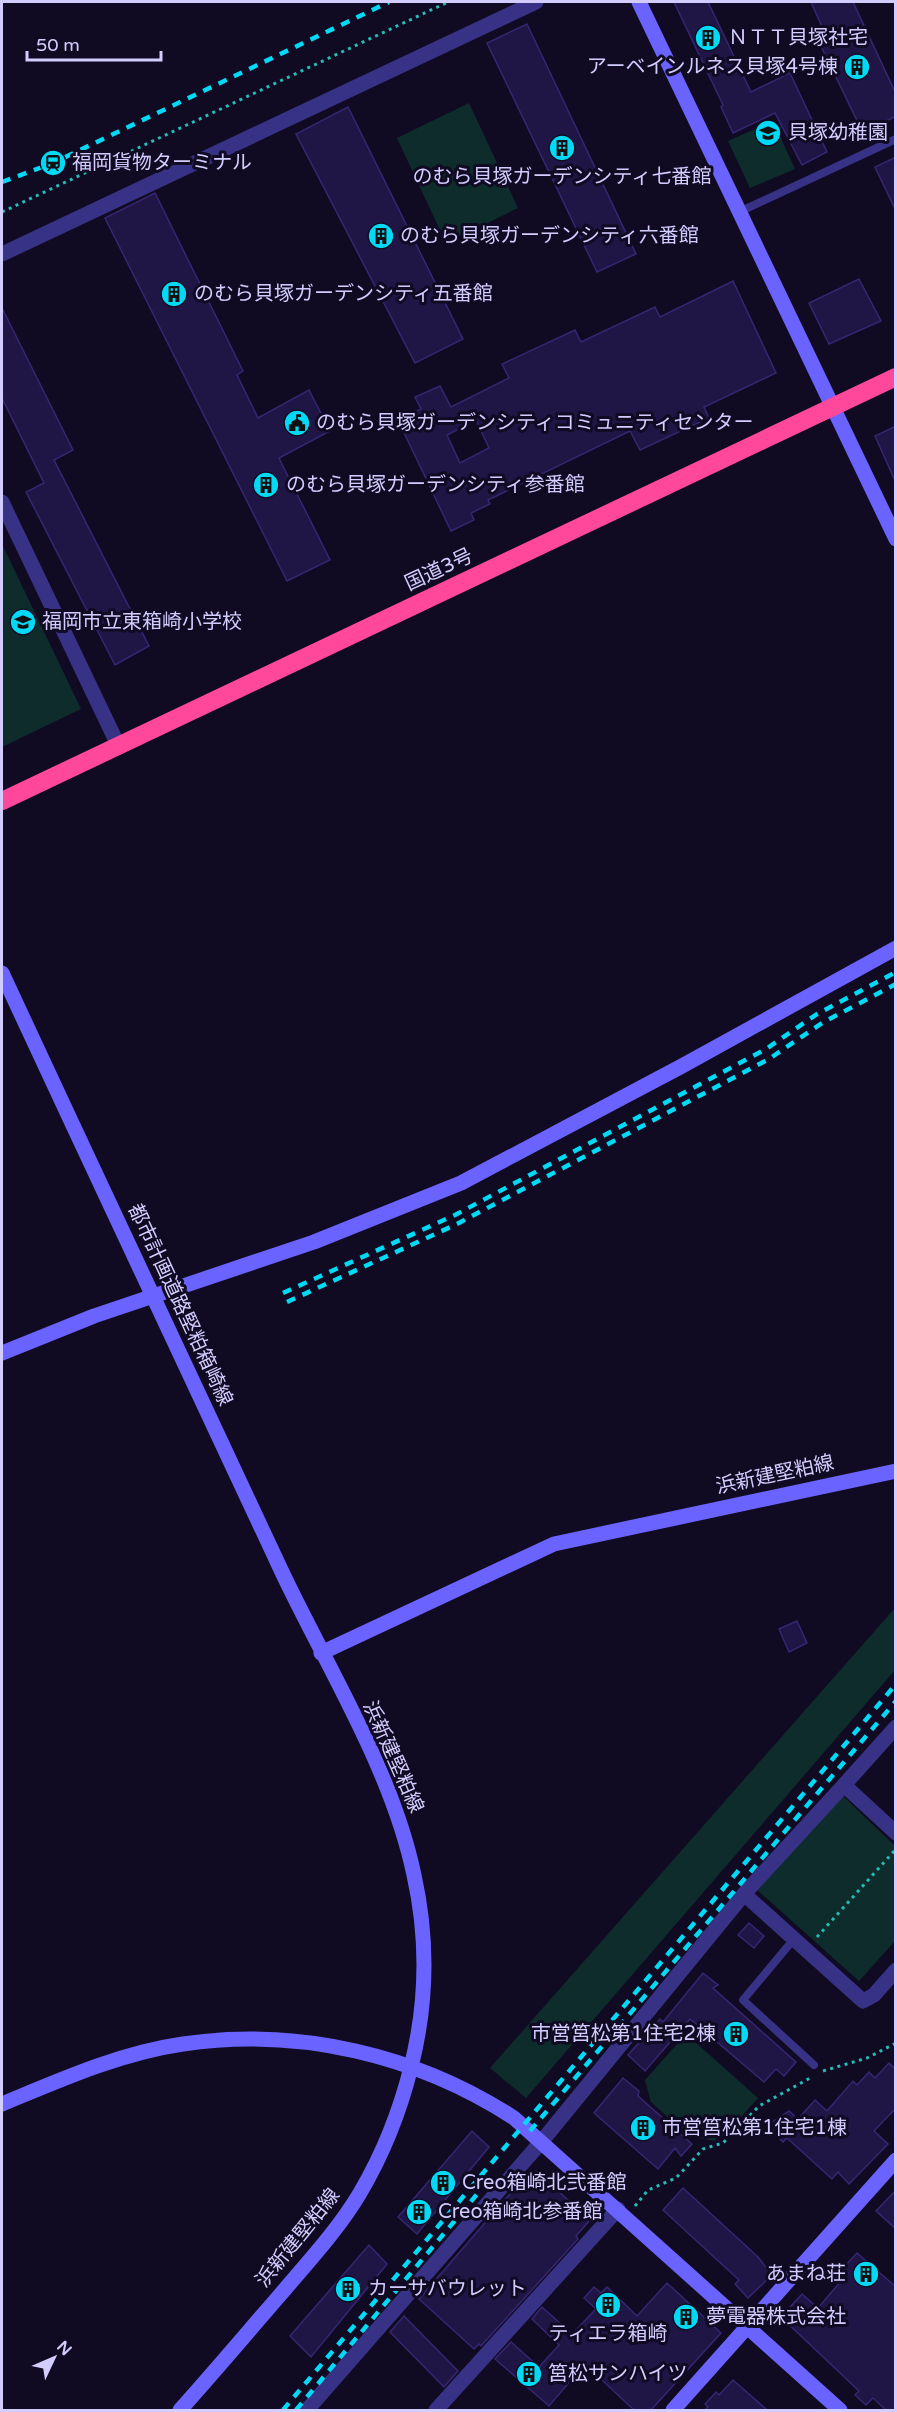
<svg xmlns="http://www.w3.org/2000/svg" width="897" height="2412" font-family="'Varela Round','Noto Sans JP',sans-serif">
<rect width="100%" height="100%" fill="#100b22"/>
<!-- green -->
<g fill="#0e2c2c">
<path d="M469 103 518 208 446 243 397 138Z"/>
<path d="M773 121 795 169 750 188 728 141Z"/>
<path d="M2 544 81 709 2 747Z"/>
<path d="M895 1608V1670L526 2098 490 2068Z"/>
<path d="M842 1795 895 1846V1941L859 1981 756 1889Z"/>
<path d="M686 2034 758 2098 726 2134 714 2141 689 2136 651 2102 645 2080Z"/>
</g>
<!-- building -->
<g fill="#201645" stroke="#362673" stroke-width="1.5" fill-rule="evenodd">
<path d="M674 2H708L751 92 790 73 827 152 802 165 775 113 733 133 721 107 723 105Z"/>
<path d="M811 2H853L896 94V116L863 133 818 40 826 36Z"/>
<path d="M527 24 636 254 597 272 487 43Z"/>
<path d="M348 107 463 339 415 363 296 134Z"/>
<path d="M896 157V211L875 167Z"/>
<path d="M155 193 243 371 237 375 258 418 309 390 330 431 279 458 330 560 287 581 105 218Z"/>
<path d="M859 279 881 321 829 344 809 303Z"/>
<path d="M733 281 776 373 704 407 709 418 640 450 630 431 488 500 490 504 471 513 474 520 451 531 398 420 421 409 415 397 440 386 451 407 509 378 502 364 575 330 581 342 655 307 660 317ZM476 420 489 448 460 463 447 435Z"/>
<path d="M2 308 73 450 54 460 149 646 115 665 26 492 44 483 2 398Z"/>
<path d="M896 426V483L875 436Z"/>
<path d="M797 1621 807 1643 789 1652 779 1629Z"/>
<path d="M749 1923 764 1936 754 1948 738 1935Z"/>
<path d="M703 1973 718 1985 713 1988 796 2062 784 2076 776 2069 764 2082 690 2019 645 2071 628 2055 660 2019 663 2022Z"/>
<path d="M889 2063 896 2070V2108L874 2131 888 2144 849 2184 838 2172 832 2179 787 2138 783 2142 766 2126 789 2111 798 2119 815 2100 827 2111 853 2081 857 2085 869 2072 875 2078Z"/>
<path d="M623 2078 639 2091 638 2096 692 2144 681 2156 675 2148 658 2169 594 2113Z"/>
<path d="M472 2131 489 2147 417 2234 398 2217Z"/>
<path d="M536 2171 590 2220 576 2236 578 2239 481 2346 479 2344 474 2349 419 2299 516 2187 520 2190Z"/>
<path d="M683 2188 758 2257 772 2275 748 2298 735 2284 739 2280 663 2210Z"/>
<path d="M896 2190V2229L876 2211Z"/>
<path d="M369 2245 387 2264 311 2357 290 2336Z"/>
<path d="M857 2253 896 2287V2410H886L873 2398 866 2405 855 2395 859 2391 781 2317 802 2294 818 2308 848 2273 843 2268Z"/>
<path d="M667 2283 721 2333 651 2410H634L587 2366 580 2374 578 2372 549 2406 495 2359 511 2342 539 2367 559 2345 532 2319 542 2307 572 2334 596 2309 584 2298 594 2287 601 2293 607 2287 637 2316Z"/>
<path d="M404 2316 458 2371 444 2387 390 2332Z"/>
<path d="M733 2380 767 2410H705L708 2407 705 2404 716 2392 719 2395Z"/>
</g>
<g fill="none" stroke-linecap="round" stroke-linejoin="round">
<!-- path -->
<g stroke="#23bcb6" stroke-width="3" stroke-dasharray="3 4.5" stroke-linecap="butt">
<path d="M2 212 448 2"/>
<path d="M895 341H896"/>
<path d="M817 1937 896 1849"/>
<path d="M823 2071 867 2058 896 2043"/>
<path d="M635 2206 648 2190 676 2178 703 2149 723 2143 759 2106 812 2077"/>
</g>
<!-- lane -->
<g stroke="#373285" stroke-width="8">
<path d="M739 212 896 139"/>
<path d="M794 1939 743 2000 814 2065"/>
</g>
<!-- street -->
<g stroke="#373285" stroke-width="15">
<path d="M2 254 536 2"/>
<path d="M2 502 119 747"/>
<path d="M896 1727 844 1785 896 1833"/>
<path d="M844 1785 744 1894 863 2001 874 1995 896 1970"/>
<path d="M307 2410 542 2141 744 1894"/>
<path d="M436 2410 618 2209"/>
</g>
<!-- secondary -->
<g stroke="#6a63ff" stroke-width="15">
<path d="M639 2 896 539"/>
<path d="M2 973C95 1173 189 1373 282 1572 328 1669 392 1770 414 1875 428 1938 427 2004 411 2067 400 2111 383 2154 360 2193 338 2230 308 2262 280 2295 247 2333 214 2372 180 2410"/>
<path d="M2 1353 94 1316 314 1242 461 1183 682 1066 896 948"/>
<path d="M321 1653 554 1544 896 1471"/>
<path d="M2 2104C60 2080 120 2053 183 2044 299 2027 417 2055 514 2118L840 2410"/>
<path d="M673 2410 896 2160"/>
</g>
<!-- highway -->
<path stroke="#ff479c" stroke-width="18" d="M2 801 896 377"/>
<!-- rail -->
<g stroke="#00daf7" stroke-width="4.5" stroke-dasharray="9 8" stroke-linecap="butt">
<path d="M2 182 53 163 389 2"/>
<path d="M283 1293 455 1215 766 1049 817 1014 896 972"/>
<path d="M287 1302 457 1224 769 1059 822 1023 896 984"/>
<path d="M530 2131 896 1701"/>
<path d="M283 2410 896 1684"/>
<path d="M296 2410 478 2193"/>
</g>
</g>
<!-- icons -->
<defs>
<g id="building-disc" transform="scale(1.35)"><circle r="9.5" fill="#00daf7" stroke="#100b22"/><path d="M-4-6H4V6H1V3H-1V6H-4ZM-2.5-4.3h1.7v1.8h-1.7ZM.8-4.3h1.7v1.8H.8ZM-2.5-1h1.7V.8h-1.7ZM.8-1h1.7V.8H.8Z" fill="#111"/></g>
<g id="school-disc" transform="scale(1.35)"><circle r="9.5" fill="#00daf7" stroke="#100b22"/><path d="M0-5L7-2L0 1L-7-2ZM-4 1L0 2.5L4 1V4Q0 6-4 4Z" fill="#111"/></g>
<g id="station-disc" transform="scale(1.35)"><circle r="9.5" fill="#00daf7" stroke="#100b22"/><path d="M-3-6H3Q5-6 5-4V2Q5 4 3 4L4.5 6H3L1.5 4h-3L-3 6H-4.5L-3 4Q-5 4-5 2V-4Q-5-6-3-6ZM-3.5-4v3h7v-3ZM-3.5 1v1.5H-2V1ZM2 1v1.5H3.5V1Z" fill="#111"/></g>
<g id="civic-disc" transform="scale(1.35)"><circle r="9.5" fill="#00daf7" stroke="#100b22"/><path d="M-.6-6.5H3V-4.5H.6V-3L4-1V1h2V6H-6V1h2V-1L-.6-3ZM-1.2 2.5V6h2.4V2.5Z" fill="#111"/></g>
</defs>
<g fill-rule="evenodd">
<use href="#building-disc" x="708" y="38"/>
<use href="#building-disc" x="857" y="67"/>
<use href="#school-disc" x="768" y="133"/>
<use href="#building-disc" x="562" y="148"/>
<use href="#station-disc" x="53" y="163"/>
<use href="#building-disc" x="381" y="236"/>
<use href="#building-disc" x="174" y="294"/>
<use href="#civic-disc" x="297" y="423"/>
<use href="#building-disc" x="266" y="485"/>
<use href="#school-disc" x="23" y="622"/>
<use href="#building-disc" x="736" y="2034"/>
<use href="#building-disc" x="643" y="2128"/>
<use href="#building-disc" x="443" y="2183"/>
<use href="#building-disc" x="419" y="2212"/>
<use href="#building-disc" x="866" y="2274"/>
<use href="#building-disc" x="348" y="2289"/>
<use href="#building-disc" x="608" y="2305"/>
<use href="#building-disc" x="686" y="2317"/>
<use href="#building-disc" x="529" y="2374"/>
</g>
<g text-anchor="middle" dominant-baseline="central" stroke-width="6" stroke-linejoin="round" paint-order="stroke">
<!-- poi labels -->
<g font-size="20" fill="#d3ccff" stroke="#100b22" text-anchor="start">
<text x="728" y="38">ＮＴＴ貝塚社宅</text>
<text x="838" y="67" text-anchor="end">アーベインルネス貝塚4号棟</text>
<text x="788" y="133">貝塚幼稚園</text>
<text x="72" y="163">福岡貨物ターミナル</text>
<text x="562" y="177" text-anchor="middle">のむら貝塚ガーデンシティ七番館</text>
<text x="400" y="236">のむら貝塚ガーデンシティ六番館</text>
<text x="194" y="294">のむら貝塚ガーデンシティ五番館</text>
<text x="316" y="423">のむら貝塚ガーデンシティコミュニティセンター</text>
<text x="286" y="485">のむら貝塚ガーデンシティ参番館</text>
<text x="42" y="622">福岡市立東箱崎小学校</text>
<text x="716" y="2034" text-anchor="end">市営筥松第1住宅2棟</text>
<text x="662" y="2128">市営筥松第1住宅1棟</text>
<text x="462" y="2183">Creo箱崎北弐番館</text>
<text x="438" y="2212">Creo箱崎北参番館</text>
<text x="846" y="2274" text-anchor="end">あまね荘</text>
<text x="368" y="2289">カーサバウレット</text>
<text x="706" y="2317">夢電器株式会社</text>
<text x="608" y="2334" text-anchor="middle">ティエラ箱崎</text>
<text x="548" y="2374">筥松サンハイツ</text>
</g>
<!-- street labels -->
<g font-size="20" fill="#d3ccff" stroke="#100b22">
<text transform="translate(439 570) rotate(-25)">国道3号</text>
<text transform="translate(180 1305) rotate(65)">都市計画道路堅粕箱崎線</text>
<text transform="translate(775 1475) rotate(-12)">浜新建堅粕線</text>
<text transform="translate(393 1757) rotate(66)">浜新建堅粕線</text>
<text transform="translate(298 2238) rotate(-51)">浜新建堅粕線</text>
</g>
</g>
<!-- border -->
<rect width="897" height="2412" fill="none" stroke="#d3ccff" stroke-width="6"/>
<!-- north arrow -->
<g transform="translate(54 2358) rotate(46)" stroke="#100b22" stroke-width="4.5" paint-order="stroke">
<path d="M0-4.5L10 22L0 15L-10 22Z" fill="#d3ccff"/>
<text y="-9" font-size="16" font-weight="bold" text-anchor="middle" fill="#d3ccff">N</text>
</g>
<!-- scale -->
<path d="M27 51v9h134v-9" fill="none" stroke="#d3ccff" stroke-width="3"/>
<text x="36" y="51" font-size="18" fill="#d3ccff" stroke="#100b22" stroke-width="4.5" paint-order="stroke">50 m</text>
</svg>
